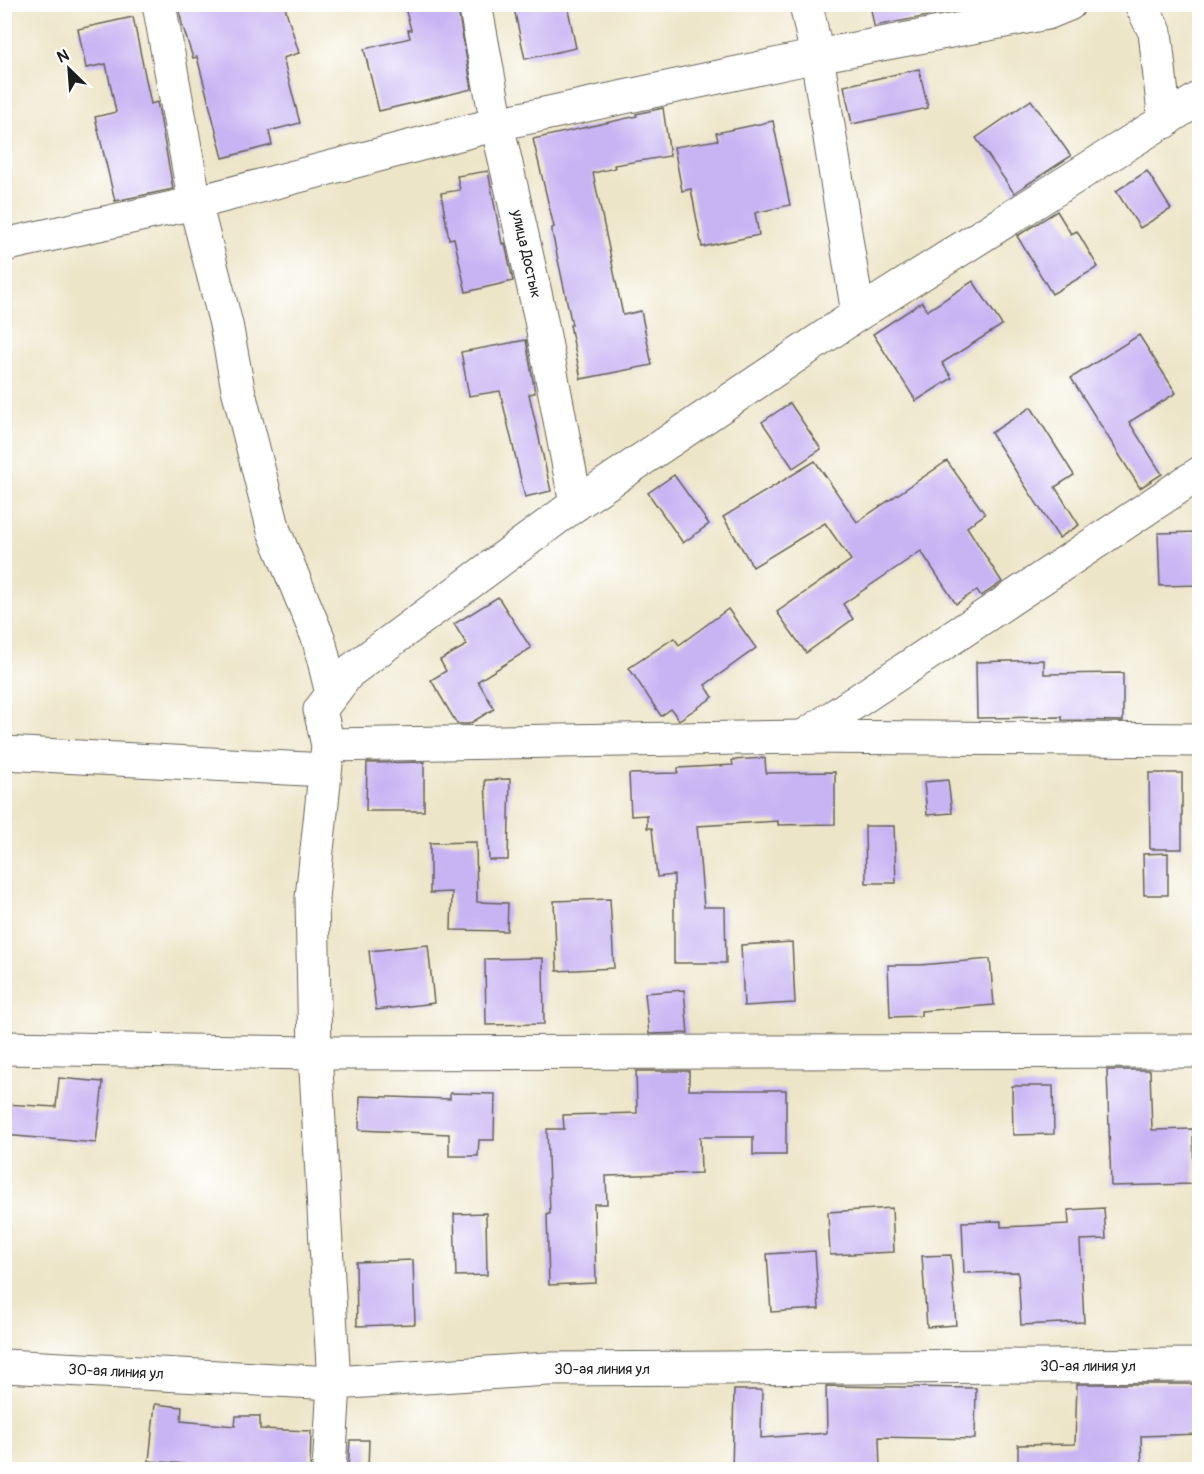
<svg xmlns="http://www.w3.org/2000/svg" width="1204" height="1474" font-family="Pangolin,sans-serif">
<rect width="100%" height="100%" fill="#fff"/>
<filter id="ink" filterUnits="userSpaceOnUse"><feTurbulence type="fractalNoise" baseFrequency=".0167" numOctaves="2"/><feDisplacementMap in="SourceGraphic" scale="12" xChannelSelector="R" yChannelSelector="G"/><feConvolveMatrix kernelMatrix="1 2 1 2 8 2 1 2 1" color-interpolation-filters="sRGB"/></filter>
<filter id="wash" filterUnits="userSpaceOnUse"><feTurbulence type="fractalNoise" baseFrequency=".008" numOctaves="4" result="noise"/><feDisplacementMap in="SourceGraphic" scale="24" xChannelSelector="R" yChannelSelector="G"/><feGaussianBlur stdDeviation="1.35" result="paint"/><feColorMatrix in="noise" values="0 0 0 0 0 0 0 0 0 0 0 0 0 0 0 0 0 1.4 0 .05"/><feComposite in="paint" operator="in"/></filter>
<g filter="url(#wash)">
<rect width="100%" height="100%" fill="#ede5c8"/>
<g id="blocks">
<!-- building -->
<g fill="#c7b4f3">
<path d="M178 4H284L299 53 283 58 300 123 269 131 272 145 223 158 197 57 193 58 182 24Z"/>
<path d="M404 4H457L472 89 379 111 364 49 410 38 408 30H411Z"/>
<path d="M513 4H567L576 48 525 59Z"/>
<path d="M870 4H944L945 13 874 26Z"/>
<path d="M133 17 151 104 157 102 159 111 173 189 115 201 95 117 116 112 106 64 86 68 78 29Z"/>
<path d="M919 69 928 108 852 124 844 86Z"/>
<path d="M1031 100 1071 156 1014 193 976 138Z"/>
<path d="M663 108 670 156 614 165 615 168 593 173 623 315 641 311 652 365 581 379 570 325H572L552 232V228L554 227 533 139 637 116 636 114Z"/>
<path d="M773 121 790 205 755 213 759 235 702 247 691 189 682 191 674 147 718 140 716 133Z"/>
<path d="M488 171 502 244 505 243 513 281 466 292 454 238 449 239 441 193 460 190 457 176Z"/>
<path d="M1147 171 1171 209 1140 228 1116 191Z"/>
<path d="M1057 211 1071 234 1077 231 1098 267 1052 294 1017 236Z"/>
<path d="M973 281 1002 325 942 363 952 378 916 401 873 334 922 302 927 311Z"/>
<path d="M1139 335 1176 393 1129 422 1162 474 1140 488 1071 378Z"/>
<path d="M526 340 535 393 529 394 551 491 525 497 500 391 469 396 461 352Z"/>
<path d="M790 403 821 449 793 468 762 422Z"/>
<path d="M1031 407 1074 475 1055 487 1079 525 1059 538 991 433Z"/>
<path d="M815 461 857 522 947 461 985 514 967 527 1002 582 981 596 977 590 956 604 921 551 843 604 853 619 806 653 777 612 851 560 825 523 753 567 723 517Z"/>
<path d="M674 475 709 524 683 543 648 493Z"/>
<path d="M1200 532V585L1160 586 1158 533Z"/>
<path d="M498 597 531 648 478 681 494 709 469 724H457L431 680 446 671 440 660 467 645 454 624Z"/>
<path d="M728 609 756 648 705 685 713 697 679 720 671 709 661 716 629 668 674 638 679 645Z"/>
<path d="M1044 660V674L1123 673V721L1062 720V717L977 718 976 662Z"/>
<path d="M765 758 766 773 835 772V824L778 825V821L697 826 704 907H725L726 963H674V875L657 877 652 828H647V815L631 816 629 774 678 773V768L733 765 732 760Z"/>
<path d="M424 762V811H366L367 763Z"/>
<path d="M1149 773H1182V849H1150Z"/>
<path d="M510 779 508 860H489L485 780Z"/>
<path d="M948 780 952 813 927 815 924 782Z"/>
<path d="M865 826H894L896 883H866Z"/>
<path d="M476 842 477 902 508 903 507 931 451 930 452 892 430 893V843Z"/>
<path d="M1168 853V895H1144L1143 854Z"/>
<path d="M610 899 614 968 557 971 554 901Z"/>
<path d="M792 942 795 1003 744 1006 741 945Z"/>
<path d="M428 945 434 1003 376 1010 369 951Z"/>
<path d="M543 958 544 1024 486 1025 485 959Z"/>
<path d="M990 959 994 1005 921 1011V1016L890 1017 888 965H920Z"/>
<path d="M684 990 688 1033 649 1034 645 993Z"/>
<path d="M1107 1070H1150L1152 1130 1193 1129 1194 1184 1111 1186Z"/>
<path d="M636 1071H689V1090H786V1155H753V1137H700L701 1173 606 1176 607 1204H594L596 1283 549 1285 547 1214H550L547 1129H564L563 1115 637 1113Z"/>
<path d="M59 1078 103 1082 96 1143 4 1135V1104L56 1107Z"/>
<path d="M1012 1086H1053L1054 1134 1013 1135Z"/>
<path d="M450 1093 495 1094 494 1140H479L478 1156H449V1134L359 1130 360 1096 450 1099Z"/>
<path d="M892 1208 894 1252 830 1255 828 1212Z"/>
<path d="M1104 1208 1106 1239 1080 1240 1084 1322 1021 1325 1018 1272 964 1273 962 1222 1001 1221V1227L1069 1224 1068 1210Z"/>
<path d="M486 1213 487 1275 456 1276 454 1214Z"/>
<path d="M815 1251 819 1309 771 1312 767 1254Z"/>
<path d="M951 1255 956 1325 927 1327 922 1256Z"/>
<path d="M413 1260 415 1324 357 1326 356 1262Z"/>
<path d="M1077 1384H1199L1200 1434 1141 1436 1142 1470H1018V1445L1075 1444Z"/>
<path d="M826 1386 976 1388 975 1439 879 1437 880 1470H732L734 1390H762L761 1438 827 1433Z"/>
<path d="M155 1404 182 1407 181 1421 235 1426 236 1416H260V1429L311 1431 310 1470H234V1468L149 1461Z"/>
<path d="M350 1440H369L368 1470H348Z"/>
</g>
</g>
</g>
<g filter="url(#ink)">
<use href="#blocks" fill-opacity="0" stroke="#656258" stroke-width="1.5"/>
<g fill="none" stroke-linecap="round" stroke-linejoin="round">
<!-- minor casing -->
<g stroke="#656258" stroke-width="35">
<g id="minor">
<path d="M159 4 195 203 226 324 238 389 274 531 319 640 332 694"/>
<path d="M475 4 497 124 540 315 576 504"/>
<path d="M806 4 817 56 858 314"/>
<path d="M1141 4 1155 32 1165 122"/>
<path d="M4 245 195 203 497 124 817 56 1047 13 1069 4"/>
<path d="M803 737 1200 473"/>
<path d="M328 745 803 737 1200 740"/>
<path d="M4 753 325 770"/>
<path d="M4 1048 315 1053 1200 1051"/>
<path d="M4 1366 334 1383 548 1369 1200 1365"/>
<path d="M329 1470 334 1383 315 1053 312 898 328 745 320 710 349 672 576 504 858 314 1200 98"/>
</g>
</g>
<!-- minor -->
<use href="#minor" stroke="#fff" stroke-width="33"/>
</g>
</g>
<g text-anchor="middle" dominant-baseline="central" stroke-width="6" stroke-linejoin="round" paint-order="stroke">
<!-- street labels -->
<g font-size="15" fill="#1c1c1c" stroke="#fff">
<text transform="translate(526 254) rotate(77)">улица Достык</text>
<text x="1088" y="1366">30-ая линия ул</text>
<text x="602" y="1369">30-ая линия ул</text>
<text transform="translate(116 1372) rotate(3)">30-ая линия ул</text>
</g>
</g>
<!-- margin -->
<rect width="1204" height="1474" fill="none" stroke="#fff" stroke-width="24"/>
<!-- north arrow -->
<g transform="translate(69 69) rotate(335)" stroke="#ffffff" stroke-width="4.5" paint-order="stroke">
<path d="M0-4.5L10 22L0 15L-10 22Z" fill="#1c1c1c"/>
<text y="-9" font-size="16" font-weight="bold" text-anchor="middle" fill="#1c1c1c">N</text>
</g>
</svg>
